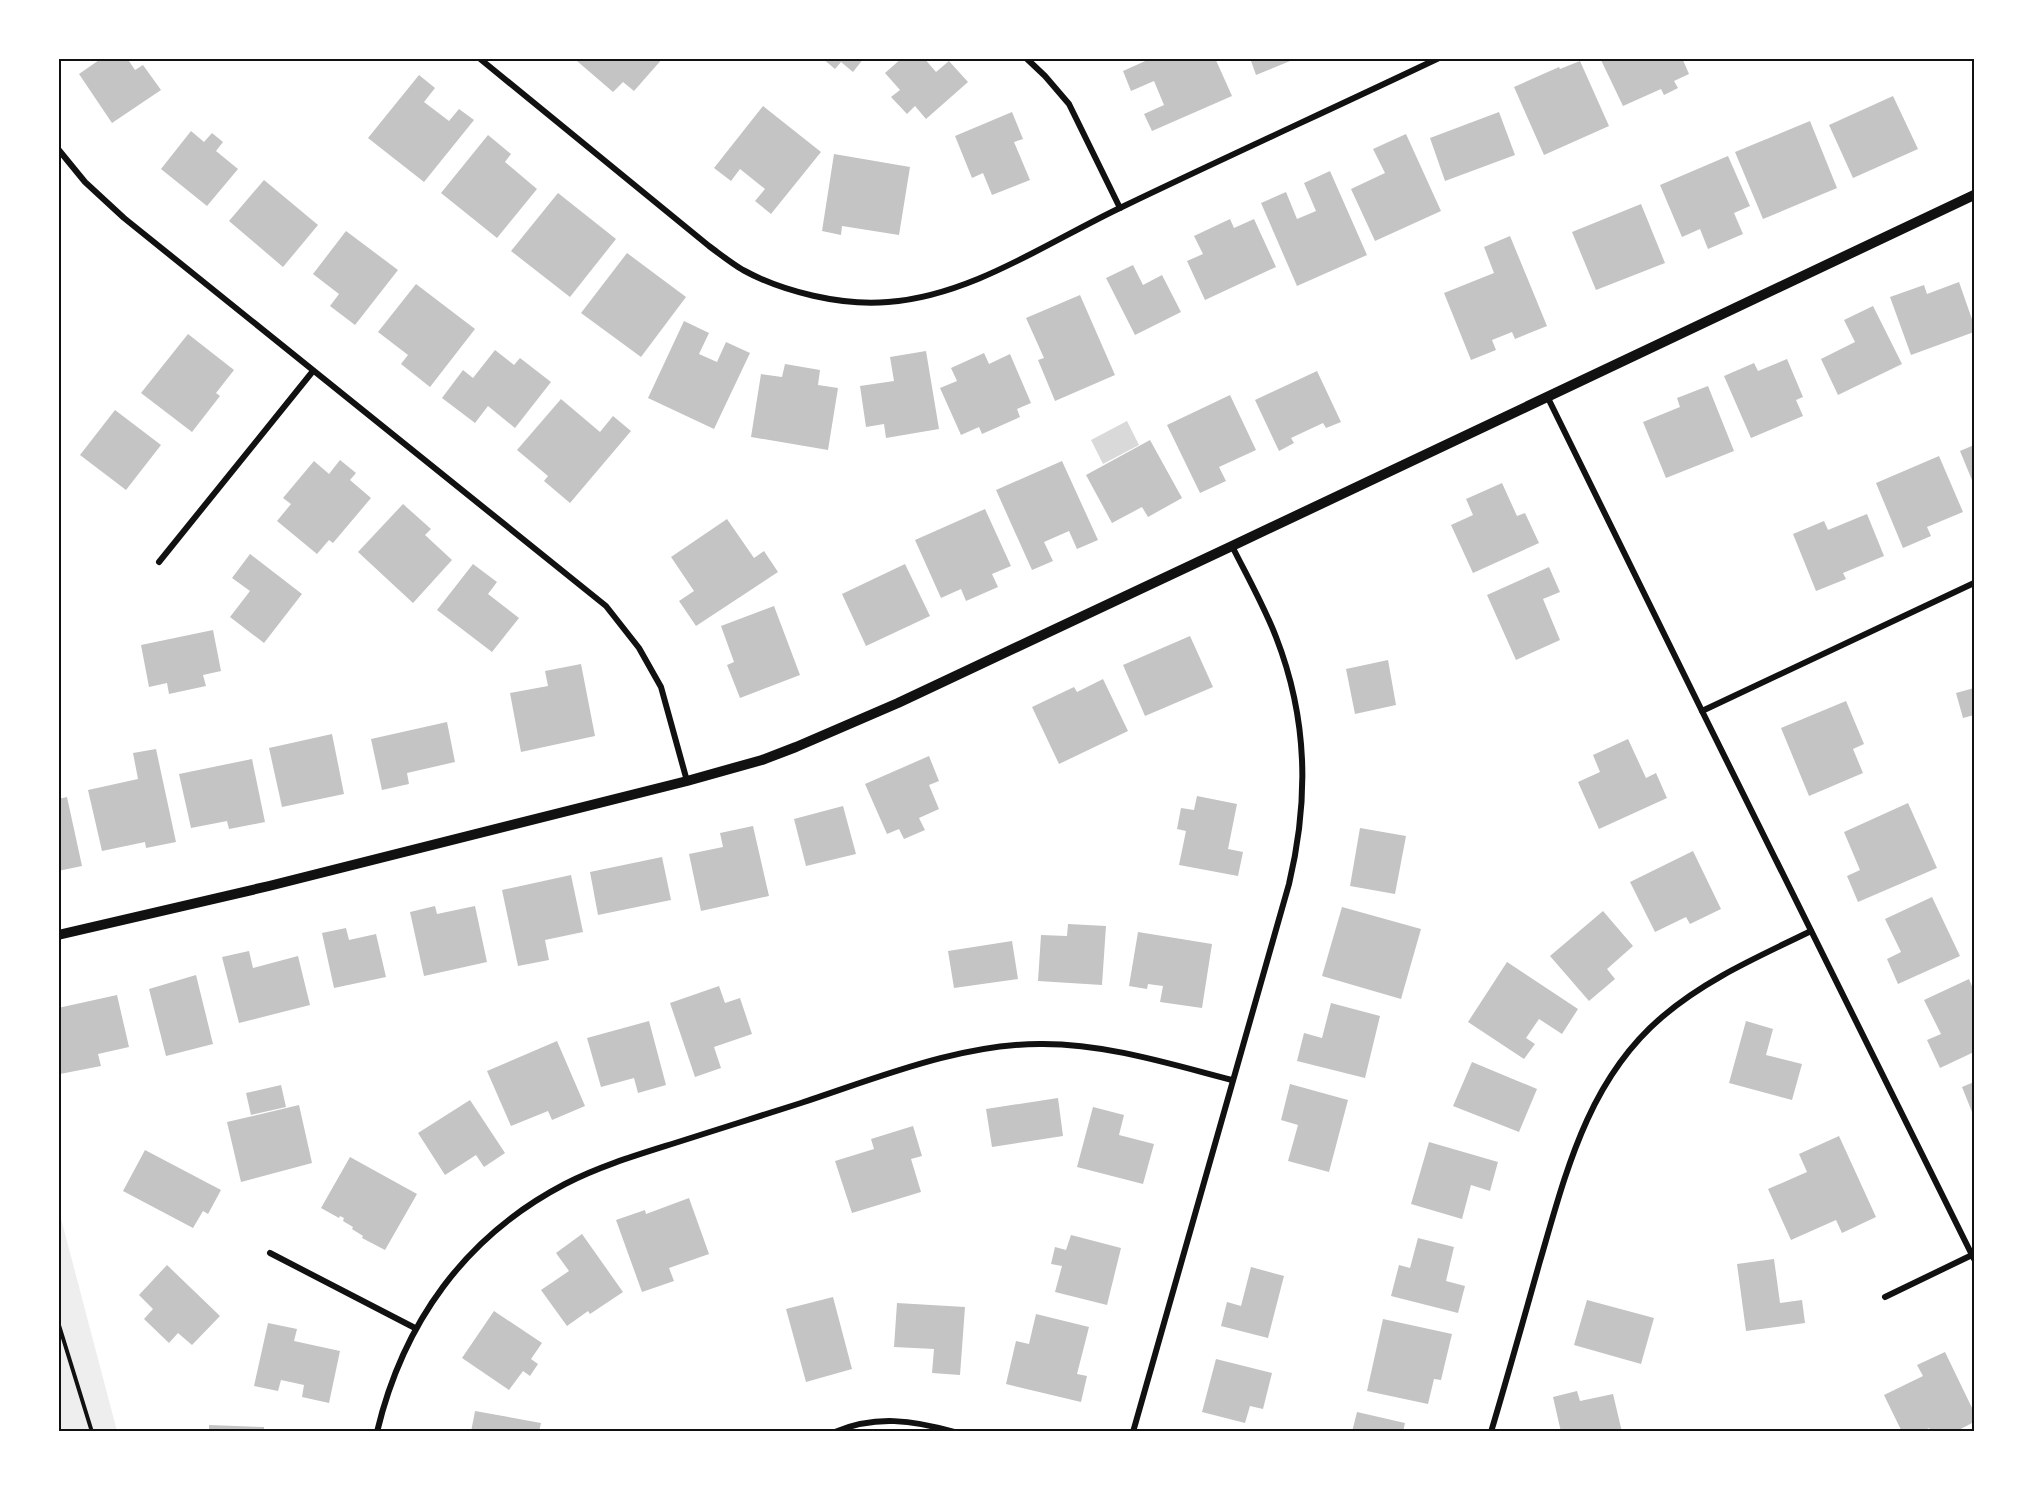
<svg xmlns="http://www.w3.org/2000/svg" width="2033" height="1490" font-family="Lato,sans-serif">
<rect width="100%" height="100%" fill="#fff"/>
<!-- green -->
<path fill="#eee" d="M59 1211 117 1431H59Z"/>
<!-- water -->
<path fill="#d9d9d9" d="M1127 421 1139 445 1103 464 1091 440Z"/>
<!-- building -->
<g fill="#c4c4c4">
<path d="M102 58H127L135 70 143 65 161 90 112 123 79 74Z"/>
<path d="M579 58H663L634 91 623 82 613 92 577 61Z"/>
<path d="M822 58H864L853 72 841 62 835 69Z"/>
<path d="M902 58H924L936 72 949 61 968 82 926 119 915 106 907 114 891 97 900 90 885 73Z"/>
<path d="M1152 58H1215L1232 96 1152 131 1144 114 1164 105 1154 81 1131 91 1123 71Z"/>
<path d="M1250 58H1295V59L1256 75Z"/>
<path d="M1600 58H1682L1689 74 1674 81 1678 88 1664 95 1661 89 1623 106Z"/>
<path d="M1580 61 1609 126 1544 155 1514 87 1559 67 1560 69Z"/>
<path d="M419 75 435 88 424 102 449 121 459 109 474 120 424 182 368 138Z"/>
<path d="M1893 96 1918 149 1853 178 1829 125Z"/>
<path d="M763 106 821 152 771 214 755 201 765 189 740 169 731 181 714 168Z"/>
<path d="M1012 112 1023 139 1014 142 1030 180 992 195 983 173 972 178 955 136Z"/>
<path d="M1499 112 1515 155 1445 181 1430 138Z"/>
<path d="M1810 121 1837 188 1763 219 1735 152Z"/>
<path d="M191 131 204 142 212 133 223 142 216 151 238 169 207 206 161 169Z"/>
<path d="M1406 134 1441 211 1375 241 1351 189 1385 173 1373 149Z"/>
<path d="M488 135 511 154 505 162 537 189 497 238 441 193Z"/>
<path d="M834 154 910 167 899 235 842 226 841 235 822 231Z"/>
<path d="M1728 156 1750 206 1734 213 1743 234 1708 249 1700 229 1682 237 1660 185Z"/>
<path d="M1330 171 1367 255 1297 286 1261 203 1286 192 1297 219 1316 211 1304 183Z"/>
<path d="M264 180 318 225 283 267 229 221Z"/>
<path d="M558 193 616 239 570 297 511 251Z"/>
<path d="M1641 204 1665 263 1596 290 1572 232Z"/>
<path d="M1230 219 1234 228 1254 219 1276 267 1205 300 1187 261 1203 254 1194 236Z"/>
<path d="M346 231 398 270 355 325 330 306 339 294 313 274Z"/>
<path d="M1510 236 1547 326 1515 339 1512 332 1492 340 1496 350 1471 360 1444 293 1494 273 1484 247Z"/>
<path d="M627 253 686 297 641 357 581 313Z"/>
<path d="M1133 265 1143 285 1162 275 1181 312 1135 335 1106 278Z"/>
<path d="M1959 282 1974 325V332L1911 355 1890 297 1924 285 1927 294Z"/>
<path d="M416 284 475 329 430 387 401 364 408 355 378 332Z"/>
<path d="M1080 295 1115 375 1055 401 1038 360 1044 358 1026 318Z"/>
<path d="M1873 306 1902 364 1838 395 1821 359 1855 342 1844 320Z"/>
<path d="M684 321 709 333 699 354 717 362 726 342 750 353 714 429 648 398Z"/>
<path d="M188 334 234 370 216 393 220 396 192 432 141 393Z"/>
<path d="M495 350 514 365 520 358 551 382 515 428 488 406 475 423 442 398 463 370 473 378Z"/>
<path d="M926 351 939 429 886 438 884 424 866 427 860 386 894 381 890 357Z"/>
<path d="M984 353 989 364 1010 354 1031 403 1017 409 1020 417 982 434 979 427 961 435 940 388 957 381 951 368Z"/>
<path d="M1787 359 1803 397 1796 400 1803 416 1751 438 1724 376 1754 363 1758 371Z"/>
<path d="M785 364 820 370 818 385 838 388 828 450 751 437 761 374 782 377Z"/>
<path d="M1317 371 1341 422 1326 428 1323 423 1291 438 1294 443 1279 451 1255 400Z"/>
<path d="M1708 386 1734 451 1666 478 1643 422 1680 407 1677 398Z"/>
<path d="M1230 395 1256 450 1219 467 1226 481 1200 493 1167 425Z"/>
<path d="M561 399 600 432 613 416 631 431 570 503 544 481 548 476 517 450Z"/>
<path d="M115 410 161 445 126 490 80 455Z"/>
<path d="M1150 440 1182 498 1148 517 1142 507 1112 523 1086 475Z"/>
<path d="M1974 445V485L1960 451Z"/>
<path d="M1939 456 1963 512 1927 527 1931 536 1903 548 1876 483Z"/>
<path d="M340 460 356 473 350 480 371 498 333 543 329 540 317 554 277 521 291 504 283 498 314 461 329 474Z"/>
<path d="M1062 461 1098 540 1077 549 1069 531 1044 542 1053 561 1032 570 996 490Z"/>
<path d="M1502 483 1517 516 1525 513 1539 543 1473 573 1451 525 1473 515 1466 499Z"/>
<path d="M403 504 431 529 425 535 452 560 413 603 358 552Z"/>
<path d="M985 509 1011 566 992 574 998 587 966 601 961 589 941 598 915 540Z"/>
<path d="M1867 514 1884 556 1843 573 1846 579 1816 591 1793 534 1824 521 1828 530Z"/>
<path d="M727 519 754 558 764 551 778 572 696 626 679 601 694 591 671 557Z"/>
<path d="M250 554 302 594 264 643 230 617 250 591 232 578Z"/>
<path d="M473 564 497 582 488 594 519 618 492 652 437 610Z"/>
<path d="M905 564 930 616 866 646 842 594Z"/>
<path d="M1549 567 1560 592 1543 599 1560 640 1516 660 1487 595Z"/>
<path d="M774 606 800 675 740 698 727 665 734 662 721 626Z"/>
<path d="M213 630 221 671 203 675 206 686 169 694 167 683 149 687 141 645Z"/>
<path d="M1190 636 1213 687 1145 716 1123 665Z"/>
<path d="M1388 660 1396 705 1355 714 1346 669Z"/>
<path d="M581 664 595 736 521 752 510 693 548 686 545 671Z"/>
<path d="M1103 679 1128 731 1059 764 1032 707 1074 687 1077 692Z"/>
<path d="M1974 688V715L1963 718 1956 693Z"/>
<path d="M1846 701 1864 744 1853 749 1863 773 1809 796 1781 728Z"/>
<path d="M447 722 455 762 407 773 409 784 382 790 371 739Z"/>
<path d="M332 734 344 794 282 807 269 748Z"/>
<path d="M1628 739 1646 778 1656 773 1667 798 1599 829 1578 782 1600 772 1593 755Z"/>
<path d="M156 749 176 842 146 848 145 842 102 851 88 790 138 779 133 753Z"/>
<path d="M929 756 939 781 929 785 939 809 919 818 925 830 904 839 899 829 887 834 865 784Z"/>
<path d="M252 759 265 822 229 829 227 821 191 828 179 774Z"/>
<path d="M1197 796 1237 804 1228 849 1243 852 1238 876 1179 865 1186 831 1177 829 1181 808 1194 810Z"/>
<path d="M67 797 82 866 58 871V799Z"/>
<path d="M1908 803 1937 868 1858 902 1847 876 1860 870 1844 832Z"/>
<path d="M843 806 856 854 806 866 794 819Z"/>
<path d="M753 826 769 896 701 911 689 854 723 847 720 833Z"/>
<path d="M1360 828 1406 836 1395 894 1350 886Z"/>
<path d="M1693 851 1721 909 1690 924 1686 917 1655 932 1630 882Z"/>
<path d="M662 857 671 900 598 915 590 872Z"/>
<path d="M571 875 583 932 545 940 549 960 518 966 502 890Z"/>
<path d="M1932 897 1960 956 1898 984 1887 959 1901 952 1885 919Z"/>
<path d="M435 906 437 914 475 906 487 962 424 976 410 912Z"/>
<path d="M1342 907 1421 929 1401 999 1322 976Z"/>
<path d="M1603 911 1633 946 1607 969 1615 979 1589 1001 1550 956Z"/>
<path d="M1068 924 1106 926 1102 985 1038 981 1041 935 1067 936Z"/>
<path d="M346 928 349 940 376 934 386 977 334 988 322 933Z"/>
<path d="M1138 932 1212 944 1202 1008 1160 1002 1163 986 1148 984 1147 989 1129 986Z"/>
<path d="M1012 941 1018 979 954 988 948 951Z"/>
<path d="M249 951 253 968 298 956 310 1005 239 1023 222 957Z"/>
<path d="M1507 962 1578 1009 1562 1034 1539 1019 1526 1038 1535 1044 1524 1059 1468 1022Z"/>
<path d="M196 975 213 1044 166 1056 149 989Z"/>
<path d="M1969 979 1974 991V1052L1940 1068 1927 1040 1941 1034 1924 1000Z"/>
<path d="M719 986 725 1003 740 998 752 1034 714 1047 721 1068 695 1077 670 1003Z"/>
<path d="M117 995 129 1047 98 1054 101 1066 60 1074 58 1008Z"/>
<path d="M1331 1003 1380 1016 1365 1078 1297 1061 1304 1033 1322 1038Z"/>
<path d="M649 1021 666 1085 638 1093 634 1078 601 1087 587 1038Z"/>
<path d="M1746 1021 1773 1029 1766 1055 1802 1064 1792 1100 1729 1083Z"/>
<path d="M557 1041 585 1106 552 1120 548 1111 511 1126 487 1071Z"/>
<path d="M1472 1062 1537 1089 1519 1132 1453 1106Z"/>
<path d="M1974 1082V1117L1962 1087Z"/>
<path d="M1290 1084 1348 1100 1329 1172 1288 1161 1298 1125 1281 1120Z"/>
<path d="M281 1085 286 1107 251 1115 246 1093Z"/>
<path d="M1058 1098 1063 1136 992 1147 986 1109Z"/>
<path d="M470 1100 505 1153 484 1167 476 1155 445 1175 418 1133Z"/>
<path d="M299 1105 312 1163 241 1182 227 1122Z"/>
<path d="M1093 1107 1124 1115 1119 1135 1154 1144 1143 1184 1077 1167Z"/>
<path d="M913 1126 922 1156 911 1159 921 1192 852 1213 835 1161 874 1149 871 1139Z"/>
<path d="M1839 1136 1876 1217 1842 1233 1836 1220 1791 1240 1768 1189 1807 1172 1799 1154Z"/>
<path d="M1429 1142 1498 1162 1490 1191 1471 1185 1462 1219 1411 1204Z"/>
<path d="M145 1150 221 1190 208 1214 203 1211 193 1228 123 1191Z"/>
<path d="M350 1157 417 1194 385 1250 362 1238 363 1236 352 1229 353 1227 343 1221 344 1218 340 1216 339 1218 321 1208Z"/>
<path d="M689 1198 709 1254 669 1268 674 1281 642 1292 616 1220 645 1210 646 1214Z"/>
<path d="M582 1234 623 1292 590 1314 588 1311 567 1326 541 1290 569 1271 556 1253Z"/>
<path d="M1071 1235 1121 1248 1107 1305 1055 1292 1062 1266 1051 1264 1055 1247 1066 1250Z"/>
<path d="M1418 1238 1454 1247 1446 1281 1465 1286 1458 1313 1391 1296 1399 1265 1410 1268Z"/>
<path d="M1774 1259 1780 1303 1802 1300 1805 1323 1746 1331 1737 1264Z"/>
<path d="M167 1265 220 1316 192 1345 178 1333 169 1343 144 1319 153 1309 139 1295Z"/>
<path d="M1251 1267 1284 1276 1268 1338 1221 1326 1227 1302 1241 1306Z"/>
<path d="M833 1297 852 1369 806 1382 786 1309Z"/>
<path d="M1587 1300 1654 1318 1641 1364 1574 1345Z"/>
<path d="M897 1303 965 1307 960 1375 932 1373 934 1349 894 1347Z"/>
<path d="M494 1311 542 1343 531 1359 538 1364 530 1376 523 1371 509 1390 462 1358Z"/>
<path d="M1036 1314 1089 1327 1077 1374 1087 1376 1081 1402 1006 1384 1016 1341 1029 1344Z"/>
<path d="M1383 1319 1452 1334 1441 1380 1434 1379 1428 1404 1367 1391Z"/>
<path d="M268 1323 297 1329 294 1341 340 1351 329 1403 302 1397 304 1385 281 1380 278 1391 254 1386Z"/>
<path d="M1945 1352 1974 1412V1422L1955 1432H1931L1929 1428 1922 1432H1902L1884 1395 1923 1376 1917 1365Z"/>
<path d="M1216 1359 1272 1373 1263 1409 1250 1406 1245 1423 1202 1412Z"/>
<path d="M1577 1391 1580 1401 1613 1394 1622 1432H1561L1553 1397Z"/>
<path d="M475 1411 541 1423 539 1432H471Z"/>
<path d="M1357 1412 1405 1423 1403 1432H1352Z"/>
<path d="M209 1425 264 1427V1432H209Z"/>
</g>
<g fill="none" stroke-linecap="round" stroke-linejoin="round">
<!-- path -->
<path stroke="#111" stroke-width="4" d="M58 1322 92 1432"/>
<!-- minor -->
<g stroke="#111" stroke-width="6">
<path d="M479 58 709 246C720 254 731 263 743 270 783 292 842 306 888 302 971 296 1048 242 1122 207 1228 156 1334 108 1439 58"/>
<path d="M1026 58 1045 76 1069 104 1120 208"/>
<path d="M58 149 85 182 124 218 606 606 639 648 661 687 687 781"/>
<path d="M1547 396 1702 711 1974 1259"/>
<path d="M159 562 313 371"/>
<path d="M1702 711 1974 583"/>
<path d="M270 1253 415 1328"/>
<path d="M1885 1297 1972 1255"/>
<path d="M377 1432C403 1323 465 1236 565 1184 600 1166 637 1155 675 1143 717 1130 759 1116 801 1103 877 1078 962 1043 1043 1044 1107 1044 1170 1064 1232 1080"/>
<path d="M835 1432C875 1415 913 1420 954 1432"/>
<path d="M1133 1432 1289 884C1309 800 1308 719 1276 637 1264 606 1247 576 1232 546"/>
<path d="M1491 1432C1508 1375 1524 1318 1540 1261 1566 1172 1588 1080 1662 1017 1706 979 1760 956 1811 931"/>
</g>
<!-- tertiary -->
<path stroke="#111" stroke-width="10" d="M58 935 269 886 687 781 762 760 796 747 898 703 1232 546 1974 195"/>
</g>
<!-- border -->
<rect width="2033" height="1490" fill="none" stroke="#ffffff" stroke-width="120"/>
<rect x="60" y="60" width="1913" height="1370" fill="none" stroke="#111" stroke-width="2"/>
</svg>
